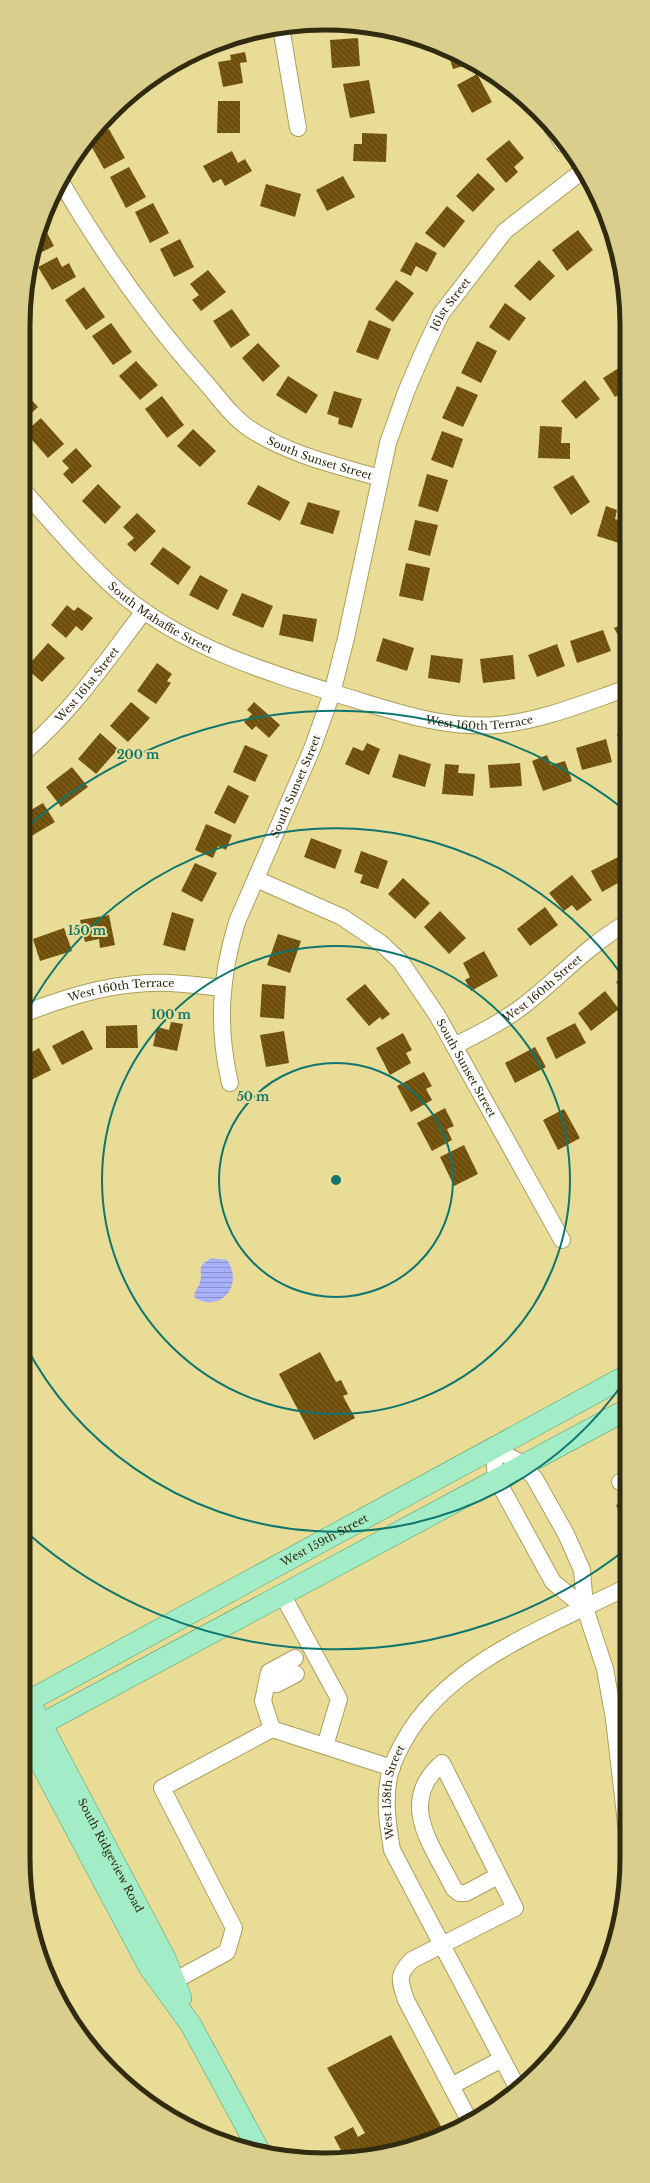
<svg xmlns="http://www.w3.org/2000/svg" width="650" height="2183" font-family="'Libre Baskerville',serif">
<defs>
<pattern id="water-rules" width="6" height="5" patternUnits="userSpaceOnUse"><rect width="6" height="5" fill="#a9b1fa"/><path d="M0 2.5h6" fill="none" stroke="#8a90c9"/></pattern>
<pattern id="building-back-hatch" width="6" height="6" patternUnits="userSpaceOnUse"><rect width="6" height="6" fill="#704f0a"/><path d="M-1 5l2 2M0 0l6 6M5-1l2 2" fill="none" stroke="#80652d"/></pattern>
</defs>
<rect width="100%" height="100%" fill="#e9dc97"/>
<!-- water -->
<path fill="url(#water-rules)" d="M211 1258 227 1260C245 1286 219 1314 194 1297 195 1290 199 1287 200 1282 204 1267 194 1270 211 1258Z"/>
<!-- building -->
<g fill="url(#building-back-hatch)">
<path d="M324 23 350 25V28L325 32Z"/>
<path d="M242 36V40L226 42V41Z"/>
<path d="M358 38 360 66 332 68 330 40Z"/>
<path d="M245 52 247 62 240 63 243 83 223 87 218 62 231 60 230 55Z"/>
<path d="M448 53 474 63 453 69Z"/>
<path d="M477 74 492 102 472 113 457 85Z"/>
<path d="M369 80 375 113 350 118 343 84Z"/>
<path d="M218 101H240V133H217Z"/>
<path d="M109 129 125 158 104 169 88 140Z"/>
<path d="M362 133 387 134 386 162 353 161 354 144H362Z"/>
<path d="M509 140 524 158 514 167 518 172 506 183 486 159Z"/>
<path d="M232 151 238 163 245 159 252 171 225 186 221 179 213 183 203 166Z"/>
<path d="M129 167 146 197 126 208 110 177Z"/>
<path d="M478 173 495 189 473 212 456 196Z"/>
<path d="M343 176 355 197 327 211 316 190Z"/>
<path d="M266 184 301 194 295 217 260 206Z"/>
<path d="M153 203 169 233 150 243 135 212Z"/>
<path d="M447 206 465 221 444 248 425 233Z"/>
<path d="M42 223 54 246 32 257V256Z"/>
<path d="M578 230 593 250 567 271 552 250Z"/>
<path d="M180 239 194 267 174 277 160 249Z"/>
<path d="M416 242 437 253 427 272 416 266 411 276 400 271Z"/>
<path d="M57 257 62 267 69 263 76 277 52 290 38 267Z"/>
<path d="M539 260 555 276 530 301 514 286Z"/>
<path d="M208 270 226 292 201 311 192 300 199 295 190 284Z"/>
<path d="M396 280 414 293 393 322 375 309Z"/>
<path d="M84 287 105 317 86 330 65 300Z"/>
<path d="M505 303 526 318 509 341 489 327Z"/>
<path d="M232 309 250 335 231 348 213 321Z"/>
<path d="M369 320 391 329 378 360 356 352Z"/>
<path d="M111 323 132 352 113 365 92 336Z"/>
<path d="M477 341 497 351 481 383 461 373Z"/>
<path d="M258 343 280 366 263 382 242 358Z"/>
<path d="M136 361 158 385 140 400 119 376Z"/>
<path d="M625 364V391L615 397 603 378Z"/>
<path d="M288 376 318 395 306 414 276 395Z"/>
<path d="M585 380 600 399 576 419 561 401Z"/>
<path d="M457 386 478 395 463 427 442 418Z"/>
<path d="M23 391 38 407 23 421Z"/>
<path d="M334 391 362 399 352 428 338 424 339 418 327 414Z"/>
<path d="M162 396 184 425 167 438 145 409Z"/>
<path d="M41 418 64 444 48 458 25 432Z"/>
<path d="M540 426 562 427 561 443H570V459L538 458Z"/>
<path d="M193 429 216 451 200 467 177 446Z"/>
<path d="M442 431 463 439 453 468 431 460Z"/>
<path d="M76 448 92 466 72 484 63 474 69 468 62 461Z"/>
<path d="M427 474 448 480 438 512 418 506Z"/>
<path d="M573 475 590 502 571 515 553 487Z"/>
<path d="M98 484 121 507 105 524 82 501Z"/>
<path d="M258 485 290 502 280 521 247 504Z"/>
<path d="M308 502 340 511 333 534 300 524Z"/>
<path d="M606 506 617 510 615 519 625 522V545L597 536Z"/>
<path d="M137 513 156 531 135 552 127 544 134 538 123 527Z"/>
<path d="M415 520 438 525 430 556 408 550Z"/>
<path d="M163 547 191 567 178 585 150 564Z"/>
<path d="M406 563 430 568 423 601 399 596Z"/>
<path d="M200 575 228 590 218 610 189 595Z"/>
<path d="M242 593 273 606 263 628 232 615Z"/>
<path d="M67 605 74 611 78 607 93 618 82 631 76 626 66 638 51 625Z"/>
<path d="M283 614 317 619 313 642 279 635Z"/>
<path d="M625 623V648L614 628Z"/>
<path d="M603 630 611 651 577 663 570 641Z"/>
<path d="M383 638 414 648 407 671 376 661Z"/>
<path d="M48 643 65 658 42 682 26 668Z"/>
<path d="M557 644 565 666 537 677 528 655Z"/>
<path d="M431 655 463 659 460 683 428 678Z"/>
<path d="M513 655 515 679 483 683 480 659Z"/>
<path d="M157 663 172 674 167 681 171 683 156 704 137 691Z"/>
<path d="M23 680 32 690 23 699Z"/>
<path d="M131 702 150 718 128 742 110 726Z"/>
<path d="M254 702 280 725 269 738 256 726 252 730 244 722 252 714 247 710Z"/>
<path d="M625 732V756L623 757 617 734Z"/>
<path d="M100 733 118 749 96 774 78 759Z"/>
<path d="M606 739 612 762 582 770 576 748Z"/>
<path d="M367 743 380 749 369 775 345 764 353 747 363 751Z"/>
<path d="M245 745 268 755 255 782 233 772Z"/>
<path d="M399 754 431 764 425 787 392 777Z"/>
<path d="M547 755 551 765 565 761 572 781 543 791 532 761Z"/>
<path d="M520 763 522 786 490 788 488 765Z"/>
<path d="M445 764 459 765 458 773 475 774 473 796 442 794Z"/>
<path d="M72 767 88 787 61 807 46 787Z"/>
<path d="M228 785 249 796 235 824 214 813Z"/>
<path d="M43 803 55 822 28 838 23 829V806L27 804 31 810Z"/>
<path d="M206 824 232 835 226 850 218 846 213 858 195 850Z"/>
<path d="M311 838 342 850 335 869 304 857Z"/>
<path d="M361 851 388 861 378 889 360 883 363 875 354 872Z"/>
<path d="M622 855 625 862V879L602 892 591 871Z"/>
<path d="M195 863 217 873 202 902 181 891Z"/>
<path d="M572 875 592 900 577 911 572 905 564 911 549 893Z"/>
<path d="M403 878 430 903 415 919 388 894Z"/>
<path d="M545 907 558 925 530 946 517 929Z"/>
<path d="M440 911 466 938 449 954 424 927Z"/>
<path d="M172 912 194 919 185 951 163 945Z"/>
<path d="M109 915 115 945 100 948 99 939 85 942 80 920Z"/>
<path d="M64 928 72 951 40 961 33 939Z"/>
<path d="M278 934 301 941 290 973 267 965Z"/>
<path d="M23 950 31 965 23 970Z"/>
<path d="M484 951 498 976 471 991 465 980 470 977 463 963Z"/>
<path d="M626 976V997L616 982Z"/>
<path d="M262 984 286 986 284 1019 260 1017Z"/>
<path d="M365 984 390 1014 382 1020 380 1017 369 1026 346 999Z"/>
<path d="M605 991 619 1009 591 1031 578 1013Z"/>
<path d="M171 1022 183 1024 177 1051 153 1046 157 1027 169 1030Z"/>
<path d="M575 1023 586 1043 556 1059 546 1038Z"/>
<path d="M137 1025 138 1048H106V1026Z"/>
<path d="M83 1030 93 1049 62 1065 52 1046Z"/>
<path d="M284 1031 289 1063 266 1067 260 1035Z"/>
<path d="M403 1033 412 1050 406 1053 411 1063 390 1075 376 1048Z"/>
<path d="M535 1047 546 1067 515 1083 505 1063Z"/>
<path d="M39 1048 51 1070 23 1084V1057Z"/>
<path d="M424 1072 432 1086 426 1089 432 1100 411 1112 397 1086Z"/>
<path d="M445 1108 454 1126 447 1129 452 1140 432 1151 417 1123Z"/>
<path d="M564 1109 580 1138 558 1150 543 1120Z"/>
<path d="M464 1145 478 1174 454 1186 440 1157Z"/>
<path d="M320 1352 336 1382 341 1380 348 1394 343 1396 355 1418 314 1440 279 1374Z"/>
<path d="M626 1500V1526L616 1505Z"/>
<path d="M391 2035 442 2128 401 2150 344 2156 334 2137 353 2127 358 2137 365 2133 327 2068Z"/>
</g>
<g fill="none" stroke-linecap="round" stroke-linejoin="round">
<!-- minor casing -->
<g stroke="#ac9f5b" stroke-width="18">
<g id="minor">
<path d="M281 27 298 128"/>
<path d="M550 124 563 144"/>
<path id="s1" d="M61 182C104 255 149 320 206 383 219 398 233 418 250 429 290 455 335 465 380 478"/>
<path id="s2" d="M23 490C54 525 84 561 119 592 185 648 266 672 347 697 396 712 445 729 497 725 541 721 584 703 625 689"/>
<path id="s3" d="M23 753C71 713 107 660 144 611"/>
<path id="s4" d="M256 879 342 917 382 944 401 962 437 1015 562 1240"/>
<path id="s5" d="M23 1014C71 995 118 981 170 983 187 984 205 986 222 988"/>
<path id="s6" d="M454 1046C478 1034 502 1022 523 1006 558 979 587 946 625 924"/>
<path id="s7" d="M230 1083C217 1028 220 977 237 922L312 749 332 693 346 638 388 443 406 392 424 350 441 314 505 231 581 172"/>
<path d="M493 1448 523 1464 535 1479 566 1534 582 1570 585 1608 605 1669 614 1719 627 1832"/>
<path d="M493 1448 496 1478 553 1582 585 1608"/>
<path d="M620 1482 626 1479"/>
<path d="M282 1594 339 1699 325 1746"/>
<path d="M268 1683 277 1684 296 1674"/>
<path d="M272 1729 263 1701 269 1672 295 1658"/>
<path d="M174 1981 227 1952 234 1928 162 1788 272 1729 392 1768"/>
<path d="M451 2086 502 2059"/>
<path id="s8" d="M518 2089 392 1850C388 1826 384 1802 389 1777 391 1765 398 1752 404 1741 447 1662 550 1626 627 1587"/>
<path d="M470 2122 406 2000C400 1981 396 1976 412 1960L515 1908 442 1763C396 1803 433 1846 454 1889L459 1893H466L498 1876"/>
</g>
</g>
<!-- major casing -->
<g stroke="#52a06e" stroke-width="22">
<g id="major">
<path id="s9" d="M23 1704 626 1376"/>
<path id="s10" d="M35 1712 165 1958 181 1998"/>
<path d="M23 1730 149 1967 191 2025 260 2152"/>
<path d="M23 1734 626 1410"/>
</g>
</g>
<!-- minor -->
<use href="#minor" stroke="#fff" stroke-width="16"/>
<!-- major -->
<use href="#major" stroke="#a2ecc7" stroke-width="21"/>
</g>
<!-- distance rings -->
<g fill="none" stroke="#0f766e" stroke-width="2">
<circle cx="336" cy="1180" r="117"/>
<circle cx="336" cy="1180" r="234"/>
<path d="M626 1379A352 352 0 0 1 24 1343M24 1017A352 352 0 0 1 624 978"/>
<path d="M625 1550A469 469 0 0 1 25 1531M25 829A469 469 0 0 1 625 810"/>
</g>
<g text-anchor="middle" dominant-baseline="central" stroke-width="4" stroke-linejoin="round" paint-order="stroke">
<!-- street labels -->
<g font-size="11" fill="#312b0f" stroke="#e9dc97">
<text stroke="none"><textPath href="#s7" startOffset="820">161st Street</textPath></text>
<text stroke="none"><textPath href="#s1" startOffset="388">South Sunset Street</textPath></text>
<text stroke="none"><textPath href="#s2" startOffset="189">South Mahaffie Street</textPath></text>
<text stroke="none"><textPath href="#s3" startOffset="94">West 161st Street</textPath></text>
<text stroke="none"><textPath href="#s2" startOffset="529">West 160th Terrace</textPath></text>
<text stroke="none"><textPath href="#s7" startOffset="311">South Sunset Street</textPath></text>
<text stroke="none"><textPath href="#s6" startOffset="106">West 160th Street</textPath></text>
<text stroke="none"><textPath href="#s5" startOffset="102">West 160th Terrace</textPath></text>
<text stroke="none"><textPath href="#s4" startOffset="293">South Sunset Street</textPath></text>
<text stroke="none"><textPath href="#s9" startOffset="343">West 159th Street</textPath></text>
<text stroke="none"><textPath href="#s8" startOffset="329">West 158th Street</textPath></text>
<text stroke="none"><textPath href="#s10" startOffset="162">South Ridgeview Road</textPath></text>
</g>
</g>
<!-- crop -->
<path d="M0 0H650V2183H0ZM325 30H325A295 295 0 0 1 620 325V1858A295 295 0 0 1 325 2153H325A295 295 0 0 1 30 1858V325A295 295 0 0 1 325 30Z" fill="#dace8c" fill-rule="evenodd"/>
<path fill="none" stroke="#312b0f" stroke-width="5" d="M325 30H325A295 295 0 0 1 620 325V1858A295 295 0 0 1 325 2153H325A295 295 0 0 1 30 1858V325A295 295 0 0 1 325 30Z"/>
<circle cx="336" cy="1180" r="6" fill="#0f766e" stroke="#e9dc97" stroke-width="2"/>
<g font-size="12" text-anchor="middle" font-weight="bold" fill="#0f766e" stroke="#e9dc97" stroke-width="4" stroke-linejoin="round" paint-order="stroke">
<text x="138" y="759">200 m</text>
<text x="87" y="935">150 m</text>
<text x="171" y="1019">100 m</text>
<text x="253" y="1101">50 m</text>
</g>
</svg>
